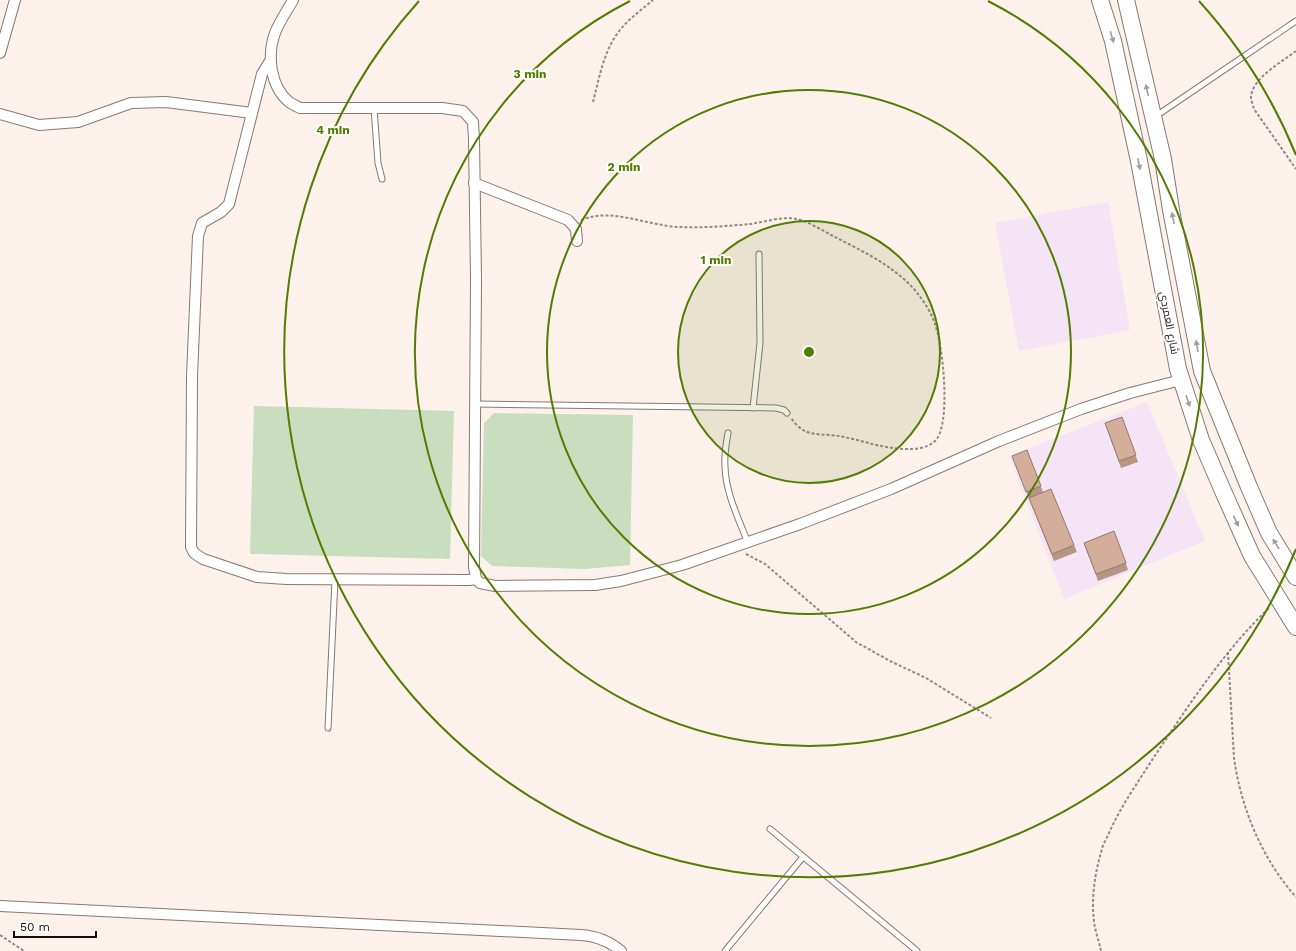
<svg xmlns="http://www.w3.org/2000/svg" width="1296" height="951" font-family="'Work Sans',Cairo,sans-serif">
<rect width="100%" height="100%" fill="#fdf1ec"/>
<!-- industrial -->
<g fill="#f4e4f6">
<path d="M1108 202 1130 330 1019 351 995 223Z"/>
<path d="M1147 402 1205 541 1064 599 1009 456Z"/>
</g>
<!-- green -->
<g fill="#c8debe">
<path d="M254 406 454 411 450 559 250 554Z"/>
<path d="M494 413 633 415 630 565 585 569 492 566 481 556 484 423Z"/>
</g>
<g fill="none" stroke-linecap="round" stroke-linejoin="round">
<!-- lane casing -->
<g stroke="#897871" stroke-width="7">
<g id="lane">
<path d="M374 108 378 163 382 179"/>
<path d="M1156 116 1296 21"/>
<path d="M476 404 776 408 784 410 787 413"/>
<path d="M753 408 760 343 759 254"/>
<path d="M728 433C726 444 724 455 725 466 725 491 739 520 748 543"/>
<path d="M328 728 335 580"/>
<path d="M770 829 917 951"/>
<path d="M725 951 803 857"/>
</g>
</g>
<!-- street casing -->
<g stroke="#897871" stroke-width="12">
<g id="street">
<path d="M293 0C287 11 279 22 275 33 267 55 270 86 289 102 292 104 296 106 300 108H442L463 111 473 122 474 139 476 279 474 567 476 579 480 583 495 586 595 585 621 581 682 565 800 524 891 489 999 441 1081 409 1130 393 1181 380"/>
<path d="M0 53 15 0"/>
<path d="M270 61 262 74 229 204 221 212 202 223 198 236 192 376 191 547 194 553 203 559 257 577 286 579 469 580 476 579"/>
<path d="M0 114 39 125 78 122 131 103 166 102 252 113"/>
<path d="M474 183 568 220 576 229 577 241"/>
<path d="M0 906 581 935C597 936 609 941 621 951"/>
</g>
</g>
<!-- primary casing -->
<g stroke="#897871" stroke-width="18">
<g id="primary">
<path d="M1100 0 1113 41 1139 161 1178 369 1201 440 1223 491 1252 556 1296 627"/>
<path d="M1126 0 1163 159 1171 210 1202 371 1249 487 1269 533 1296 577"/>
</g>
</g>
<!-- path -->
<g stroke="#928884" stroke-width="2" stroke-dasharray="3 2" stroke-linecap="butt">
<path d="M1296 51C1282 62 1250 79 1251 99 1252 102 1253 106 1254 109L1296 169"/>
<path d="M593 102C599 79 603 54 617 34 626 21 640 11 653 0"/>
<path d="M581 220C612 207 647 226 680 227 703 228 728 226 750 224 765 222 782 216 797 219 809 222 820 229 831 235 862 251 900 268 921 298 927 306 932 315 935 324 943 345 952 428 934 442 920 454 889 448 872 444 861 441 850 438 839 436 828 434 813 436 803 430 798 427 794 422 791 418"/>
<path d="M746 554 765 564 856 642 890 661 926 678 991 718"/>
<path d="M1228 652 1234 758C1241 808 1262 859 1296 897"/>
<path d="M0 935 24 951"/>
<path d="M1101 951C1099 941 1095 931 1094 921 1091 898 1095 872 1102 849 1103 844 1107 838 1109 833 1121 806 1138 782 1154 757 1189 705 1223 652 1269 608"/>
</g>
<!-- lane -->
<use href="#lane" stroke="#fff" stroke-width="5"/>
<!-- street -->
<use href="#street" stroke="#fff" stroke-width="10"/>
<!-- primary -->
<use href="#primary" stroke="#fff" stroke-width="16"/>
</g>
<!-- wall -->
<g fill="#b59685">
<path d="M1122 417 1138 462 1121 468 1105 423Z"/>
<path d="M1027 450 1043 492 1074 545 1077 552 1054 561 1012 456Z"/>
<path d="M1114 531 1128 570 1098 581 1084 543Z"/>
</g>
<!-- building -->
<g fill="#d3ae9b" stroke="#947a6c">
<path d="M1122 417 1136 455 1119 461 1105 423Z"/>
<path d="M1027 450 1041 486 1026 492 1012 456Z"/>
<path d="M1051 489 1074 545 1052 554 1029 498Z"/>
<path d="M1114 531 1126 563 1096 574 1084 543Z"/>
</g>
<!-- one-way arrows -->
<defs><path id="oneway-solid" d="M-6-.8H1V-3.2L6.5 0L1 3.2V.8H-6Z"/></defs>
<g fill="#a19e9d">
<use href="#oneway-solid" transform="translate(1112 37) rotate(73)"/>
<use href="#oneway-solid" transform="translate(1147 90) rotate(-103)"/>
<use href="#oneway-solid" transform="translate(1139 164) rotate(79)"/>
<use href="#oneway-solid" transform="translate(1173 218) rotate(-101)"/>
<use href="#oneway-solid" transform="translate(1197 346) rotate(-100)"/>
<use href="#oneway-solid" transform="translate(1188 401) rotate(71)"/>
<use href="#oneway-solid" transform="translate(1236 521) rotate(65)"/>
<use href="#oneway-solid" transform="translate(1276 544) rotate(-121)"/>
</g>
<!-- distance rings -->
<circle cx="809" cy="352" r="131" fill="#527d00" fill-opacity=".12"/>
<g fill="none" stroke="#527d00" stroke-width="2">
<circle cx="809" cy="352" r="131"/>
<circle cx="809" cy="352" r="262"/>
<path d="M988 1A394 394 0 1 1 630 1"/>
<path d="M1296 549A525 525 0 1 1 419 1M1199 1A525 525 0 0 1 1296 155"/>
</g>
<g text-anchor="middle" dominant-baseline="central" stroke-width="4" stroke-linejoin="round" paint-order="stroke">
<!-- street labels -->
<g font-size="11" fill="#130c0a" stroke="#fff">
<text transform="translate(1169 323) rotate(79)">شارع العمردي</text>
</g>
</g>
<circle cx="809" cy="352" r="6" fill="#527d00" stroke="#fff" stroke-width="2"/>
<g font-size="12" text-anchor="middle" font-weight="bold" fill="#527d00" stroke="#fff" stroke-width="4" stroke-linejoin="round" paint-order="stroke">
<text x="530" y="78">3 min</text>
<text x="333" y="134">4 min</text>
<text x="624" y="171">2 min</text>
<text x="716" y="264">1 min</text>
</g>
<!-- scale -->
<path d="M14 931v6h82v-6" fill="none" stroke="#130c0a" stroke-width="2"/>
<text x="20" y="931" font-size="12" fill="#130c0a" stroke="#ffffff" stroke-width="3" paint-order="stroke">50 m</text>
</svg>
